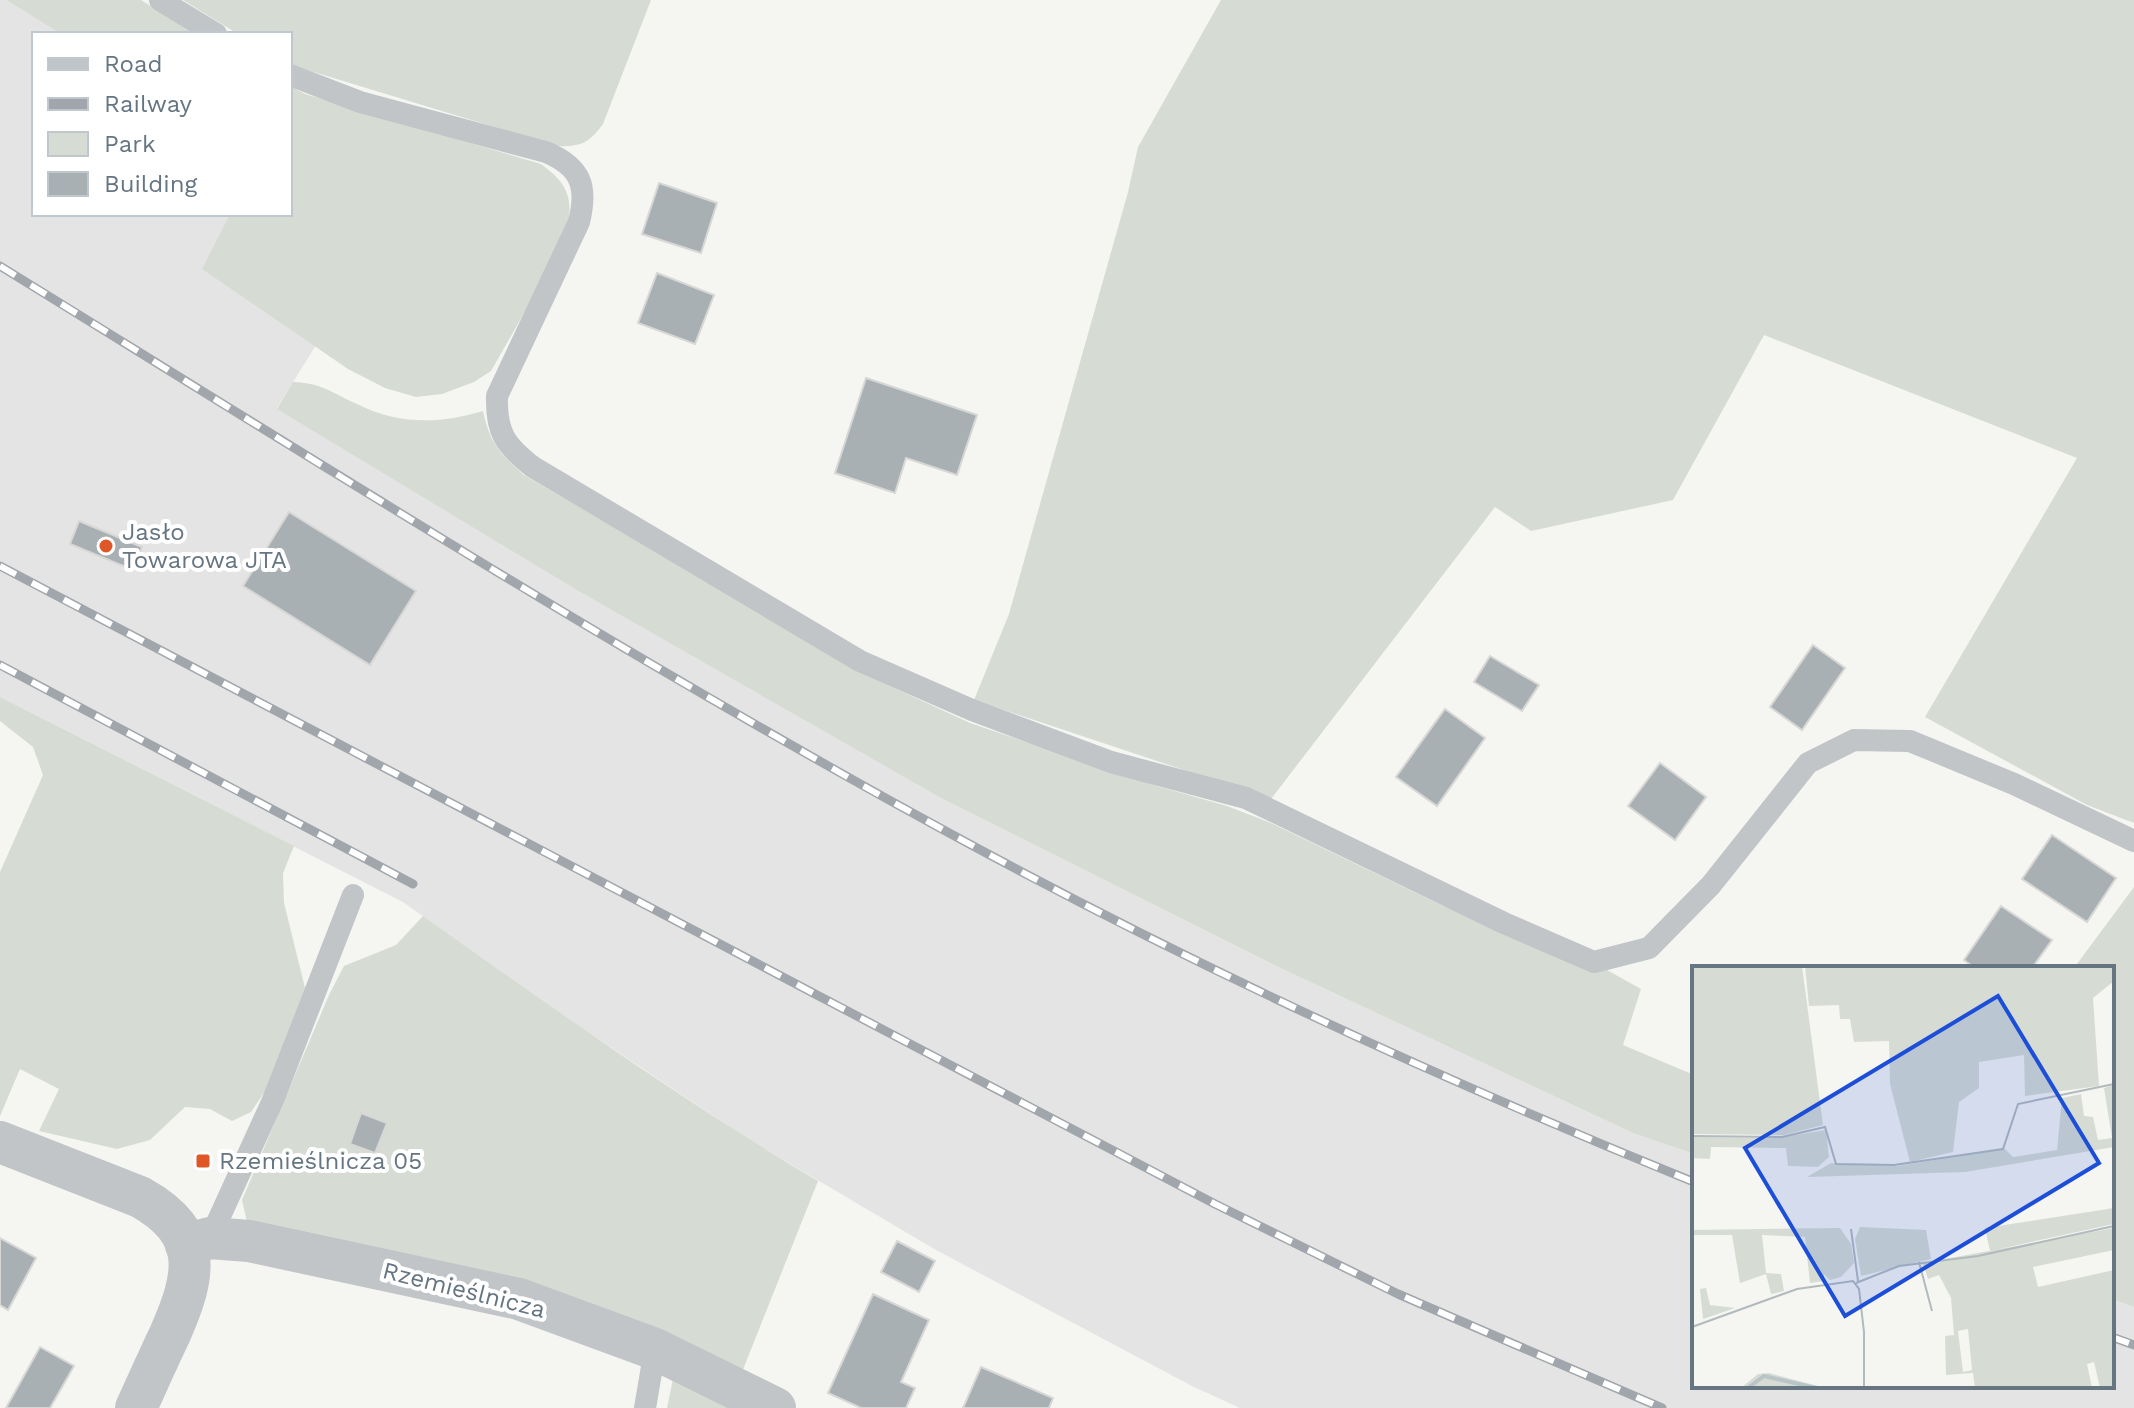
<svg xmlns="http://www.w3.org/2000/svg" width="2134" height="1408" font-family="'Work Sans',sans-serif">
<rect width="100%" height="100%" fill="#f5f5f2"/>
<!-- built -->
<path fill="#e3e4e3" d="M0 0H6L61 34H34V214H230L203 269 316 345 277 408 580 592 939 797 1276 966 1633 1133 1694 1154V1386H2112V1299L2134 1307V1408H1240L1192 1386 936 1250 748 1139 579 1026 403 902 0 697Z"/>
<!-- green -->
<g fill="#d6dcd3">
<path d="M6 0H141L196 34H61Z"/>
<path d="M183 0H651L603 124C589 143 581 147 557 146L294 66 290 64V34H238Z"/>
<path d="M1221 0H2134V823L2087 805 1925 717 2077 458 1764 335 1673 500 1531 531 1495 507 1271 799 974 700 1009 614 1128 192 1138 147Z"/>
<path d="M290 86 305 94 541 164C562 180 572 191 569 219L535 294 491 371 474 382 442 394 416 397 385 388 348 369 202 269 230 214H290Z"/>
<path d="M293 382C322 383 332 393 357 404 399 425 439 424 483 411 490 444 500 453 524 475L875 679 970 723 1157 786 1227 806 1271 823 1441 905 1607 970 1641 989 1623 1045 1694 1075V1154L1633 1133 1276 966 939 797 580 592 277 409Z"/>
<path d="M0 697 294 846 283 873 284 903 305 988 266 1090 251 1112 232 1121 210 1109 185 1107 150 1140 117 1149 39 1131 59 1089 20 1069 0 1116V872L43 775 33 747 0 721Z"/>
<path d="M2134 887V1307L2112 1299V968H2074Z"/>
<path d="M423 916C552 1007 681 1100 818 1181L740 1377 247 1222 242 1200 329 995 344 966 396 945Z"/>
<path d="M674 1374 743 1408H667Z"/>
</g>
<!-- building -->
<g fill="#a8b0b4" stroke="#d7d7d5" stroke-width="2">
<path d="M659 183 717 203 701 253 642 234Z"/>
<path d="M657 273 714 295 695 344 638 323Z"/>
<path d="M866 378 977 415 957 475 906 458 895 493 835 473Z"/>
<path d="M289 512 416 591 370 665 243 586Z"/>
<path d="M79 521 142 547 133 570 70 544Z"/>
<path d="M1813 645 1845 668 1802 730 1770 707Z"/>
<path d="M1490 656 1539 685 1522 711 1474 682Z"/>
<path d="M1445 709 1485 738 1437 806 1396 777Z"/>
<path d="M1660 763 1706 797 1675 840 1628 806Z"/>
<path d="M2052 835 2116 878 2087 922 2022 879Z"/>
<path d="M2001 906 2052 940 2032 968H1975L1964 960Z"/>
<path d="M361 1113 387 1123 375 1153 350 1144Z"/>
<path d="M0 1238 36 1258 8 1310 0 1305Z"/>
<path d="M897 1241 935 1261 919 1292 881 1272Z"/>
<path d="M873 1294 929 1320 901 1382 915 1388 906 1408H861L828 1393Z"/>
<path d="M40 1347 74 1366 50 1408H6Z"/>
<path d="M981 1367 1053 1398 1049 1408H963Z"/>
</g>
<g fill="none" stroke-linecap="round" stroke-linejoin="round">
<!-- lane -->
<g stroke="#c1c5c8" stroke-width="22">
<path d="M160 0 216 34"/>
<path d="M290 75 360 102 546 152C581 167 588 186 579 222L497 396C496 433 505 445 533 467L860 661 972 710 1111 762 1246 798 1504 923 1594 962 1649 948 1711 885 1808 763 1854 740 1910 741 2014 784 2134 841"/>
<path d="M210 1238 273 1100 353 895"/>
<path d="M645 1408 655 1349"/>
</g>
<!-- street -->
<g stroke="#c1c5c8" stroke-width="42">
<path d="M0 1142 140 1197C205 1233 196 1275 170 1334 158 1359 147 1384 136 1408"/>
<path d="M186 1245 210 1238 249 1241 519 1299 655 1349 775 1408"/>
</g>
<!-- rail casing -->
<g stroke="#a0a6ab" stroke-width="9">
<g id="rail">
<path d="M0 266C311 458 619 653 940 828 1183 961 1437 1078 1694 1182"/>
<path d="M0 566 1215 1204 1398 1294 1662 1408"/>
<path d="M0 665 413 884"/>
<path d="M2112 1337 2134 1345"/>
</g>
</g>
<!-- rail -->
<use href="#rail" stroke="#fff" stroke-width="6" stroke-dasharray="18" stroke-linecap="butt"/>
</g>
<!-- markers -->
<g fill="#e05727" stroke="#fff" stroke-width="3">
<circle cx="106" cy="546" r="8"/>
<rect x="195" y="1153" width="16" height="16" rx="4"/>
</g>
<g text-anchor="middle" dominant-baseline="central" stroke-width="8" stroke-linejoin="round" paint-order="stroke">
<!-- poi labels -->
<g font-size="24" fill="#657582" stroke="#fff" text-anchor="start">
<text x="122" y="532">Jasło<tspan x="122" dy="28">Towarowa JTA</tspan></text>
<text x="219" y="1161">Rzemieślnicza 05</text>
</g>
<!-- street labels -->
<g font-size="24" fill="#657582" stroke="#fff">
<text transform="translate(464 1290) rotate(14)">Rzemieślnicza</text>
</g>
</g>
<!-- overview -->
<g transform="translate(1692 966)">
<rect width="422" height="422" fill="#f5f5f2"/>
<path d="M0 0H110L131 159 92 169 0 168ZM113 0H422V15L401 32 407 120 333 130 332 89 287 96V122L267 136 261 186 218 196 198 118 197 75 162 76 158 53H148L147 39 117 40ZM422 119V181L273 206 115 211 139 197 205 200 313 183 321 191 365 184 370 132 389 128 392 150 401 151 406 174 420 172 412 122ZM134 164 137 191 126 201 96 200 94 182 19 181 18 193 0 192V171L84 172ZM422 242V258L298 285 293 262ZM168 261 234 264 239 293 169 310 163 273ZM148 262 159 278 162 297 149 311 138 314 132 308V315L118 317 113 271 70 269 74 307 89 308 92 325 79 328 74 308 48 317 40 269H0V264ZM422 262V284L341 301 346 321 422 304V422H408L402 396 395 398 400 422H283L281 407 254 409 253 370 262 369 259 332 247 309 236 313 231 297ZM276 363 280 404 271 406 266 365ZM14 322 18 339 43 342 11 353 8 323ZM77 407 130 421 156 422H49L66 408Z" fill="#d6dcd3" fill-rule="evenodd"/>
<path fill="none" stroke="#b8c4c8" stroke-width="4" d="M56 422 72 410 124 422"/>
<path fill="none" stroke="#b2babe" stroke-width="2" d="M0 170 90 171 133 161 144 198 202 199 311 183 326 138 422 118M159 263 166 315M227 296 240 345M164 317 207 300 286 290 422 260M0 361 105 323 161 315 167 323 172 366V422"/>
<path fill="#1d4ed8" fill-opacity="0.15" stroke="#1d4ed8" stroke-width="4" d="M306 30 407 197 153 350 53 182Z"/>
<rect width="422" height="422" fill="none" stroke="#657582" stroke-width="4"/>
</g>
<!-- legend -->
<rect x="32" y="32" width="260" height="184" fill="#ffffff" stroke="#c1c8cd" stroke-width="2"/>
<rect x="48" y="58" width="40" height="12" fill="#c1c5c8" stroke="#c1c8cd" stroke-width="2"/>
<text x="104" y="72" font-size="24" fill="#657582">Road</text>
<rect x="48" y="98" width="40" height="12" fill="#a0a6ab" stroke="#c1c8cd" stroke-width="2"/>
<text x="104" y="112" font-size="24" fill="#657582">Railway</text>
<rect x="48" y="132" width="40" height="24" fill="#d6dcd3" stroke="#c1c8cd" stroke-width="2"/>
<text x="104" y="152" font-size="24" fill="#657582">Park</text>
<rect x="48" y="172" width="40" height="24" fill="#a8b0b4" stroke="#c1c8cd" stroke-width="2"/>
<text x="104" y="192" font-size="24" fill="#657582">Building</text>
</svg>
